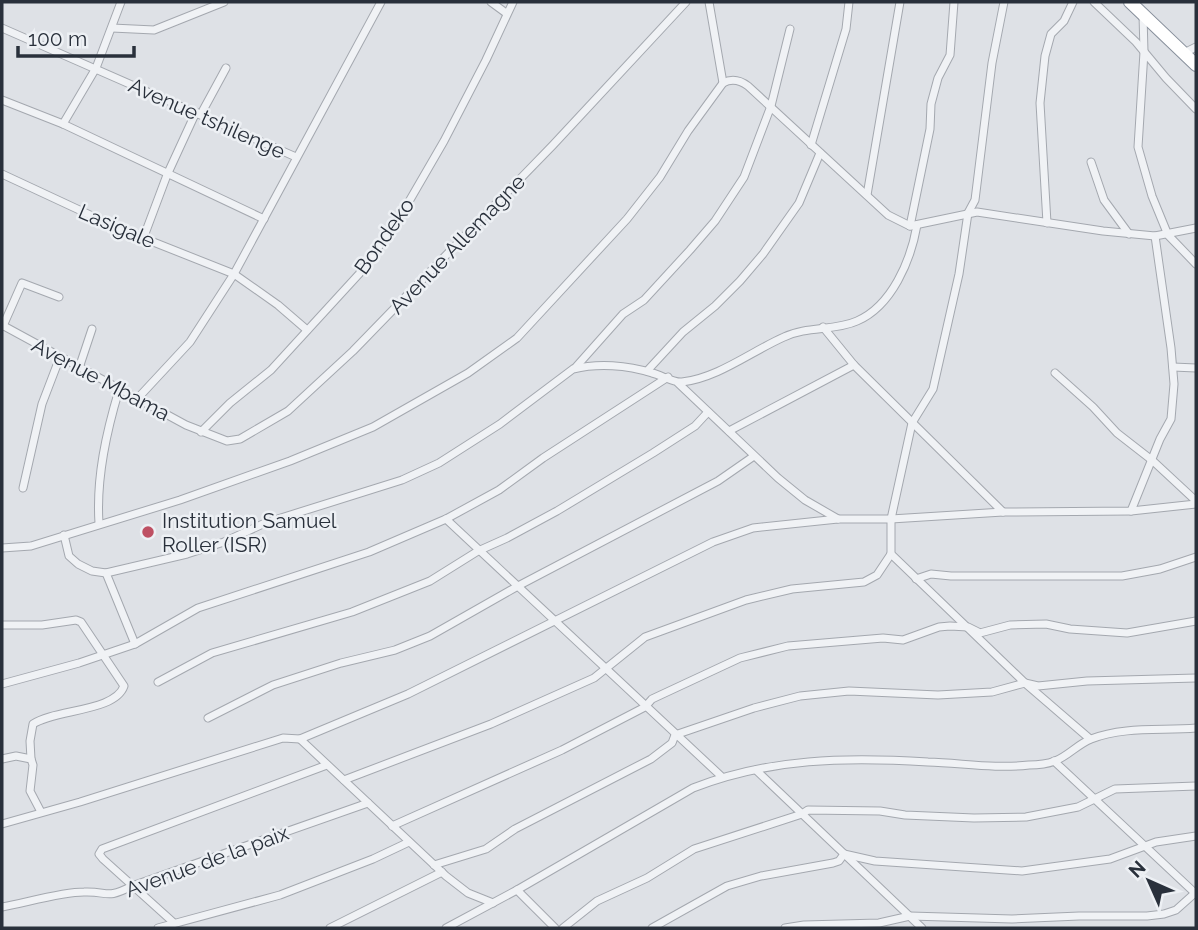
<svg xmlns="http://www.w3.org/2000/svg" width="1198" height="930" font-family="Raleway,sans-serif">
<rect width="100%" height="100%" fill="#dee1e6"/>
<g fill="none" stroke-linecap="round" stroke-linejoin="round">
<!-- street casing -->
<g stroke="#a4a8af" stroke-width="9">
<g id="street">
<path d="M491 2 506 13"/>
<path d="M709 2 723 83"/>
<path d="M1004 2 992 63 975 200 968 213 959 274 933 389 912 423 891 519V554L1025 683 1090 739"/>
<path d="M1094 2 1136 42 1166 78 1196 109"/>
<path d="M1143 15 1144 52 1138 147 1152 196 1168 235 1196 264"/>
<path d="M2 28 296 157"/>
<path d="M112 28 154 30 224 2"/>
<path d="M1184 53 1196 47"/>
<path d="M2 100 63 124 264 219"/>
<path d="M201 114 226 68"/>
<path d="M63 124 96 68 121 2"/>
<path d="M811 145 846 29 849 2"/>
<path d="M1091 162 1104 200 1129 234"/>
<path d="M2 174 118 228 234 274 278 305 307 330"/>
<path d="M867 195 900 2"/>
<path d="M1047 223 1040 103 1045 56 1051 34 1064 21 1073 2"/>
<path d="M910 226 930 129 931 104 938 78 950 55 954 2"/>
<path d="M143 239 167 175 196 112"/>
<path d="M2 325 186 425 227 441 240 439 288 411 353 351 553 145 686 2"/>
<path d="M3 326 22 283 59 297"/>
<path d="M823 327 854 365 1003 512"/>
<path d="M1173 367 1196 368"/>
<path d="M79 368 92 329"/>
<path d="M575 368 623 314 644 300 690 250 715 221 744 177 771 106 790 29"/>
<path d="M647 371 683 332 715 306 740 281 763 254 799 203 820 153"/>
<path d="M1055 373 1093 407 1117 433 1153 461 1196 501"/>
<path d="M678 383 778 478 805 500 838 519"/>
<path d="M137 399 190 342 234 274 381 2"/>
<path d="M729 431 854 365"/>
<path d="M201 432 230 403 271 370 359 274 400 217 444 141 486 60 513 2"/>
<path d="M23 488 42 404 60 357"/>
<path d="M1131 511 1160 439 1171 419 1174 384 1171 348 1155 236"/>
<path d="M446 519 722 777"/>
<path d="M99 523C96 478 106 433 119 390"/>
<path d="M64 535 69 556 78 564 92 571 106 573 187 554 224 542 265 523 402 480 439 463 500 424 573 369C598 363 627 365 652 373 661 375 674 383 682 382 718 378 752 351 784 337 807 326 835 331 857 321 892 306 911 260 917 225"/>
<path d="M2 548 31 546 180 500 290 461 373 427 468 373 517 338 627 219 660 177 688 131 723 83C732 78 740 80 748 86L888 215 910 226 977 212 1103 231 1155 236 1196 228"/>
<path d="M106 573 135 644"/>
<path d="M916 579 931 574 951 576H1122L1160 569 1196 557"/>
<path d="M2 625H42L76 620 81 622 124 686C115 712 55 709 33 724L30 741 31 759"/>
<path d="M158 682 212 653 352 612 430 581 478 551 507 538 557 511 653 453 695 426 708 412"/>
<path d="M2 684 79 663 135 644 198 608 369 552 446 519 499 490 543 458 668 377"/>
<path d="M208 718 273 685 341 663 395 650 430 636 518 586 718 481 754 456"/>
<path d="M2 759 16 756 31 759 33 765 30 791 41 812"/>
<path d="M1054 761 1196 894"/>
<path d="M756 770 922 928"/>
<path d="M344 780 491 724 594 678 645 637 746 600 792 589 864 582 877 575 891 554"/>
<path d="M2 824 80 802 283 738 300 739"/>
<path d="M392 826 562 750 645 707 652 699 740 658 788 646 883 638 903 640 939 627 950 626 968 627 980 633 1010 625 1046 624 1070 629 1127 633 1196 621"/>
<path d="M434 865 486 849 515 829 651 759 672 743 675 735 754 708 800 696 849 691 938 695 992 692 1025 683 1038 686 1087 681 1196 678"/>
<path d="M517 890 555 928"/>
<path d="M493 903 468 893 446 876 300 739 408 694 713 542 753 528 838 519H891L1003 512 1131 511 1196 504"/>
<path d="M2 907C25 903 61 892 84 892 109 891 105 900 132 886L368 803"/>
<path d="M174 923 103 859 99 854 102 849 327 765"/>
<path d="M158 928 280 895 373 859 409 842"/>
<path d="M330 928 442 872"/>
<path d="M446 928 517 890 693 788C770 758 846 757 928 762 962 763 995 769 1029 765 1037 765 1047 764 1055 761 1068 756 1078 744 1091 739 1124 726 1162 731 1196 728"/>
<path d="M563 928 597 901 647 878 694 849 802 814 808 810 880 811 905 815 974 818 1026 817 1078 807 1115 789 1196 786"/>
<path d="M652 928 727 886 761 876 833 863 839 861 844 854 875 861 1022 871 1110 859 1156 842 1196 836"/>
<path d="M785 928 804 925 879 923 910 916 1012 919 1079 916H1147L1164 914 1176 910 1196 892"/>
</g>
</g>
<!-- highway casing -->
<g stroke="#878f9b" stroke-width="14">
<path id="highway" d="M1130 2 1196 65"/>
</g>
<!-- street -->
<use href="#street" stroke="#f0f2f5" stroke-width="7"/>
<!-- highway -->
<use href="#highway" stroke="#fff" stroke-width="12"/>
</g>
<!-- markers -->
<circle fill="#be5063" stroke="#edf0f4" stroke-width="2.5" cx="148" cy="532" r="7"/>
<g text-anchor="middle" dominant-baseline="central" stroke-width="5" stroke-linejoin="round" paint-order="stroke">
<!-- street labels -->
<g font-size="21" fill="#29303b" stroke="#edf0f4">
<text transform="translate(207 118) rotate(24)">Avenue tshilenge</text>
<text transform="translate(117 226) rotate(23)">Lasigale</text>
<text transform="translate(384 236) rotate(-55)">Bondeko</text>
<text transform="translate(457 244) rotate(-46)">Avenue Allemagne</text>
<text transform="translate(101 379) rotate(28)">Avenue Mbama</text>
<text transform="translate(207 861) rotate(-20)">Avenue de la paix</text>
</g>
<!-- poi labels -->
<g font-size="21" fill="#29303b" stroke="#edf0f4" text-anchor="start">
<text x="162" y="520">Institution Samuel<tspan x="162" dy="24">Roller (ISR)</tspan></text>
</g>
</g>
<!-- border -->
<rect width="1198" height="930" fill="none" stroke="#29303b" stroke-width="7"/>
<!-- north arrow -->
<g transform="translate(1149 881) rotate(315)" stroke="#edf0f4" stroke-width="5" paint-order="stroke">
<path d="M0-5L12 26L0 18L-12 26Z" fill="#29303b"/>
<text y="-10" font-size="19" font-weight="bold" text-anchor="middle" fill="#29303b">N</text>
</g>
<!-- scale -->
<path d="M18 46v10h116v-10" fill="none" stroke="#29303b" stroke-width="3.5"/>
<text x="28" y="46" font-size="21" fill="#29303b" stroke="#edf0f4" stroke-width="5" paint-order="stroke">100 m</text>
</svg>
